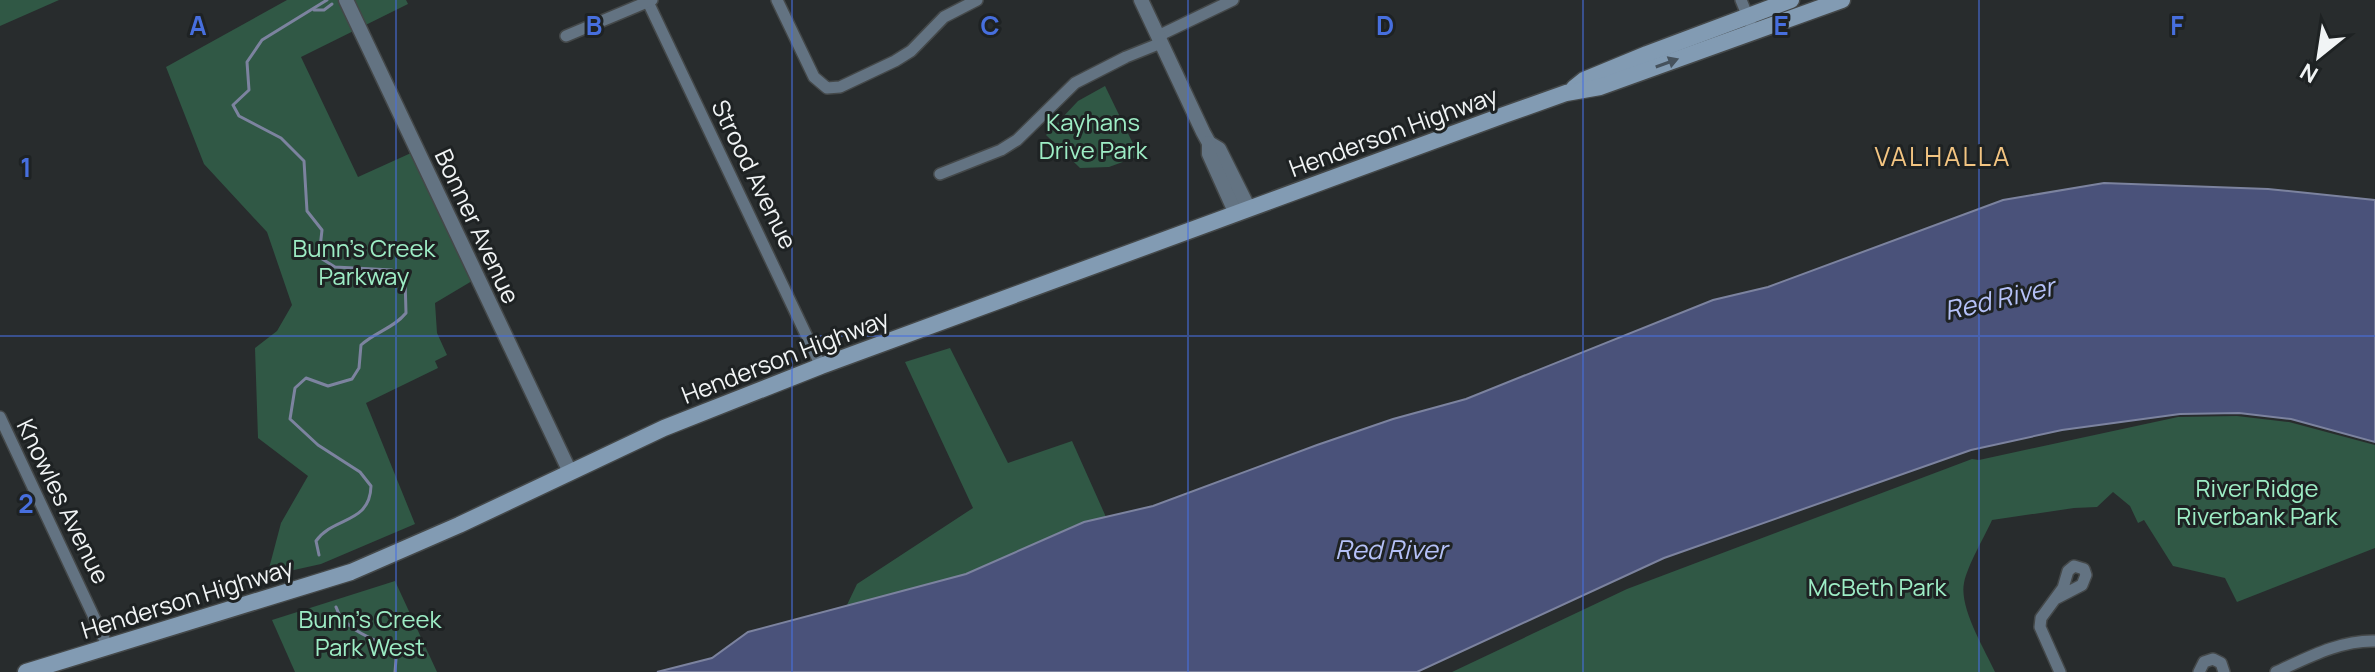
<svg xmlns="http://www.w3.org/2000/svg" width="2375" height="672" font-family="Manrope,sans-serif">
<rect width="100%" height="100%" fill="#282c2d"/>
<!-- green -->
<g fill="#305845">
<path d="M0 0H59L0 26Z"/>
<path d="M287 0H406L408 4 301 57 358 177 411 153 472 281 435 303 437 333 447 355 435 361 438 368 366 403 415 524 321 564 267 576 281 523 308 476 258 438 255 348 277 331 292 305 267 232 204 164 166 67Z"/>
<path d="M1105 86 1139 156 1109 167 1080 168 1046 135 1078 101Z"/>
<path d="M950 348 1008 463 1072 441 1106 517 1083 522 966 574 846 607 857 584 973 508 905 362Z"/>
<path d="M2237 416 2289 422 2375 445V548L2237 602 2225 578 2173 566 2144 520 2138 523 2130 506 2113 492 2097 507 2074 508 1992 520C1984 538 1968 564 1964 583 1959 608 1985 650 1995 672H1452L1627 589 1972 459 1979 460 2178 417Z"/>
<path d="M395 581 437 672H295L272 620Z"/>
</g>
<!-- water -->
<path fill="#4a527a" stroke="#7c839f" stroke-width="2" d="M2104 183 2268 189 2375 200V442L2291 419 2239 413 2180 414 2062 430 1971 450 1664 558 1417 672H657L712 658 748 632 966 574 1084 522 1153 506 1317 445 1393 419 1466 399 1713 300 1768 287 2003 200Z"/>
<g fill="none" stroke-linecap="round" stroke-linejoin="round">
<!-- stream -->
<g stroke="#7c839f" stroke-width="3">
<path d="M314 10H324L332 4"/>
<path d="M319 555 316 541C334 516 370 524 371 486L360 472 318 445 290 419 295 388 306 378 328 386 352 379 359 368 361 345C375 332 394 328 406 313L405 278 392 270 335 267 319 257 322 230 307 211 304 161 281 138 239 116 233 105 249 90 247 62 262 40 327 0"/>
<path d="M336 607C342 628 372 639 391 647L396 659 395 672"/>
</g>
<!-- minor casing -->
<g stroke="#444849" stroke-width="14">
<g id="minor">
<path d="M647 0 821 366"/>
<path d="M777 0 814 77 827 88 840 87 895 61 911 51 944 17 977 0"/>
<path d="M1741 0 1750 22"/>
<path d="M566 36 652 0"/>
<path d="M1158 36 1233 0"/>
<path d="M940 174 1001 150 1017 140 1075 83 1126 57 1161 43"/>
<path d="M0 417 108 647"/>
<path d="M2055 599 2082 585 2086 575 2084 569 2074 566 2068 571 2063 588 2041 618 2040 627 2060 672"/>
<path d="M2199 672 2204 662 2213 659 2221 663 2224 672"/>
<path d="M2276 672C2307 658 2340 640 2375 641"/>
</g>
</g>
<!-- tertiary casing -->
<g stroke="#444849" stroke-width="17">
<g id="tertiary">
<path d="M346 0 570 472"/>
<path d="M1141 0 1203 132 1209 143 1219 149 1249 209"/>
<path d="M1209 143V154L1236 214"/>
</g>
</g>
<!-- secondary casing -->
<g stroke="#444849" stroke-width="19">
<g id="secondary">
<path d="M1574 88 1584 80 1647 54 1791 0"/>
<path d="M26 672 351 572 459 525 664 428 821 366 1504 115 1566 93 1600 87 1842 0"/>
</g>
</g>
<!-- minor -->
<use href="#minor" stroke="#637382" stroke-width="11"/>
<!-- tertiary -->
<use href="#tertiary" stroke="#637382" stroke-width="14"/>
<!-- secondary -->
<use href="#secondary" stroke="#829bb3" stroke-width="16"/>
</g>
<!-- one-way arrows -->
<defs><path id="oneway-solid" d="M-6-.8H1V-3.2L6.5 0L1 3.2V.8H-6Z" transform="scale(2)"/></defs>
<use fill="#46525d" href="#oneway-solid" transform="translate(1667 63) rotate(-20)"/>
<!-- grid -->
<path fill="none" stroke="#476fde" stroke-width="2" stroke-opacity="0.55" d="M396 0V672M792 0V672M1188 0V672M1583 0V672M1979 0V672M0 336H2375"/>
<g text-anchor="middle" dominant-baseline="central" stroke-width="6" stroke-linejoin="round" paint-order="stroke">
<!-- park labels -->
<g font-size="24" fill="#9dedc5" stroke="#1e2223">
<text x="1093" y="121">Kayhans<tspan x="1093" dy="28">Drive Park</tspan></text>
<text x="364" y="247">Bunn's Creek<tspan x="364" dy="28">Parkway</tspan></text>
<text x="2257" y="487">River Ridge<tspan x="2257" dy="28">Riverbank Park</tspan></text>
<text x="1877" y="586">McBeth Park</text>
<text x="370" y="618">Bunn's Creek<tspan x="370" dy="28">Park West</tspan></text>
</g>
<!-- street labels -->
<g font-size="24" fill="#f1f4f5" stroke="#1e2223">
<text transform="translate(1393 131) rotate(-20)">Henderson Highway</text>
<text transform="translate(755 174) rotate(64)">Strood Avenue</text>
<text transform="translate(478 226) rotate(65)">Bonner Avenue</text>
<text transform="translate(785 356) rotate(-21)">Henderson Highway</text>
<text transform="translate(64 501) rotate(64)">Knowles Avenue</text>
<text transform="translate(187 598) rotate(-17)">Henderson Highway</text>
</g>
<!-- neighbourhood labels -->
<g font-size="26" letter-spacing="2" fill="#f3c582" stroke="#1e2223">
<text x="1943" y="156">VALHALLA</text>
</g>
<!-- water labels -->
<g font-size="26" font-style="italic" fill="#b5c1f7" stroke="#1e2223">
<text transform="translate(1999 298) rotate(-13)">Red River</text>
<text x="1391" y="549">Red River</text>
</g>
</g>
<g font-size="26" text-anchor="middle" font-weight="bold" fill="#476fde" stroke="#1e2223" stroke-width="6" stroke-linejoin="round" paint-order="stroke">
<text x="198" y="35">A</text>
<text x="594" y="35">B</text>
<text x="990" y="35">C</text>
<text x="1385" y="35">D</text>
<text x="1781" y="35">E</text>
<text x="2177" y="35">F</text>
<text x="26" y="177">1</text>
<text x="26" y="513">2</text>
</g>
<!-- north arrow -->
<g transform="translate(2319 56) rotate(210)" stroke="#1e2223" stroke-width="6" paint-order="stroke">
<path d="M0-6L14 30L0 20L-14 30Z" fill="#f1f4f5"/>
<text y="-12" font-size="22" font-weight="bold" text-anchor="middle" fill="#f1f4f5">N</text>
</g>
</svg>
